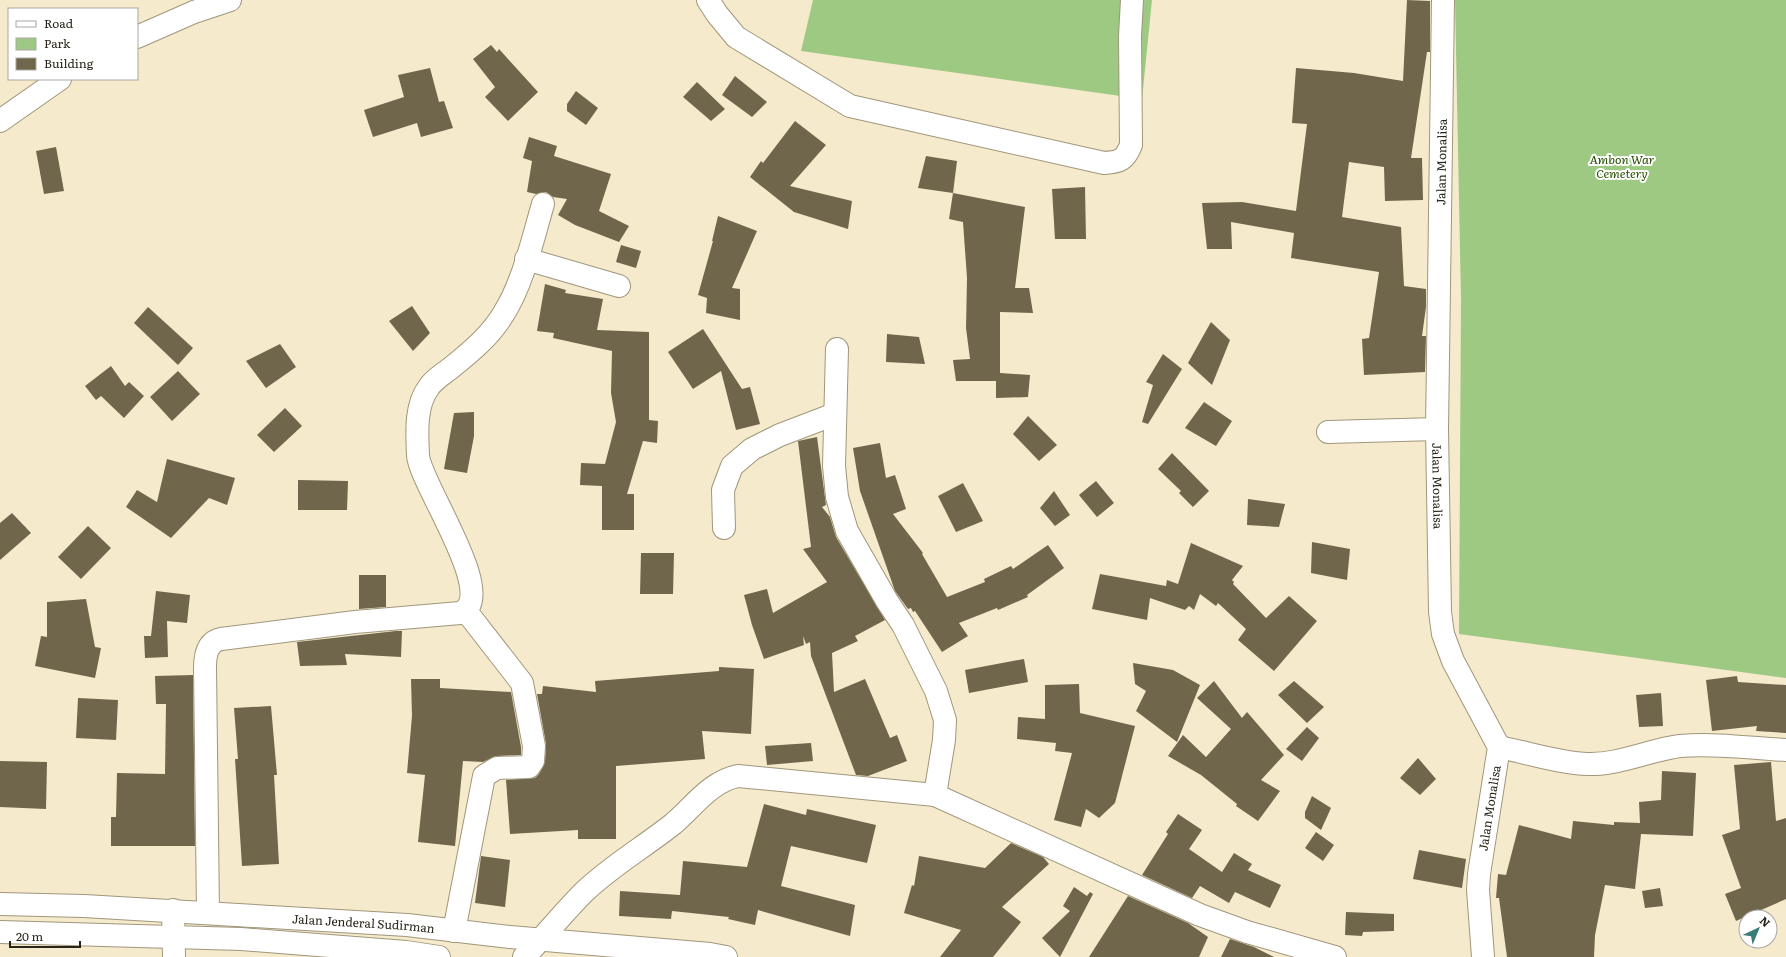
<svg xmlns="http://www.w3.org/2000/svg" width="1786" height="957" font-family="Literata,serif">
<rect width="100%" height="100%" fill="#f6eacd"/>
<!-- green -->
<g fill="#9dc982">
<path d="M813 0H1152L1142 99 801 51Z"/>
<path d="M1455 0H1786V678L1459 634 1461 300Z"/>
</g>
<!-- building -->
<g fill="#70664c">
<path d="M1407 0 1430 1V52H1427L1411 158H1422L1423 200 1385 201 1384 167 1349 162 1342 217 1401 227 1404 286 1426 289V307L1422 336H1426L1425 372 1364 375 1362 339 1369 338 1379 272 1291 258 1294 233 1231 222 1232 249H1207L1202 203 1242 202 1296 211 1307 124 1292 123 1296 68 1354 73 1403 81Z"/>
<path d="M491 45 497 52 499 49 538 92 508 121 485 97 495 87 473 59Z"/>
<path d="M430 68 439 102 444 101 453 128 421 137 417 123 373 137 364 110 404 97 398 75Z"/>
<path d="M735 76 767 102 752 117 722 95Z"/>
<path d="M697 82 725 109 711 121 683 97Z"/>
<path d="M576 91 598 108 586 125 567 111V104Z"/>
<path d="M795 121 826 145 790 186 852 201 848 229 794 212 750 177 761 161 763 163Z"/>
<path d="M529 137 557 146 554 156 611 174 599 211 629 226 619 242 575 225 558 215 567 199 553 197 546 192 536 194 527 192 532 161 523 158Z"/>
<path d="M56 147 64 191 44 194 36 151Z"/>
<path d="M926 156 957 161 953 193 918 188Z"/>
<path d="M1085 187 1086 239H1055L1052 189Z"/>
<path d="M953 193 1025 207 1015 288H1029L1033 313 1000 312V373L1030 375 1028 397 996 398V381H956L953 360 970 359 966 328 967 278 963 222 949 219Z"/>
<path d="M718 216 757 231 732 288 740 289V320L706 313 707 298 698 295 713 241H712Z"/>
<path d="M621 245 641 251 636 268 616 262Z"/>
<path d="M545 284 566 290 565 293 603 299 597 330 649 332V420L658 421 657 443 643 441 627 494H634V530H602V486L580 485 581 463 605 464 616 422 611 393 612 351 553 338 554 333 537 331Z"/>
<path d="M412 306 430 333 413 351 389 321Z"/>
<path d="M148 307 193 348 178 365 134 323Z"/>
<path d="M1211 322 1230 340 1212 385 1188 363Z"/>
<path d="M703 329 742 389 750 387 760 424 736 430 721 371 693 389 668 352Z"/>
<path d="M887 334 919 337 925 364 886 362Z"/>
<path d="M280 344 296 367 266 388 246 361Z"/>
<path d="M1163 354 1182 369 1148 424 1142 422 1153 385 1146 382Z"/>
<path d="M111 366 125 386 129 382 144 396 124 418 101 396 96 400 85 386Z"/>
<path d="M178 371 200 394 172 421 150 397Z"/>
<path d="M1204 402 1232 421 1216 446 1185 428Z"/>
<path d="M285 408 302 426 274 452 257 435Z"/>
<path d="M474 412V436L467 473 444 469 454 413Z"/>
<path d="M1028 416 1057 445 1039 461 1013 434Z"/>
<path d="M817 437 826 505 822 507 830 517 836 537 885 620 855 636 858 641 832 653 834 692 865 679 890 738 897 735 907 761 868 776 856 775 811 656 810 642 806 644 803 636 804 645 764 659 752 625 744 595 767 589 773 613 827 582 803 549 811 547 798 441Z"/>
<path d="M880 443 886 478 895 475 906 509 893 514 923 553 922 554 947 597 985 582 984 579 1011 566 1013 569 1048 545 1064 568 1027 595 1028 597 998 610 997 608 959 623 968 636 942 652 915 611 913 612 911 608 908 609 895 591 860 491 853 448Z"/>
<path d="M1172 453 1209 491 1193 507 1179 493 1181 491 1158 469Z"/>
<path d="M167 459 235 478 227 505 209 498 171 538 126 507 137 490 157 502Z"/>
<path d="M298 480 348 481 347 510H298Z"/>
<path d="M1096 481 1114 503 1097 517 1079 495Z"/>
<path d="M963 483 983 521 956 532 938 496Z"/>
<path d="M1054 491 1070 515 1055 526 1040 508Z"/>
<path d="M1248 499 1285 504 1279 527 1247 525Z"/>
<path d="M12 513 31 533 0 560V523Z"/>
<path d="M88 526 111 548 81 579 58 557Z"/>
<path d="M1312 542 1350 549 1347 580 1311 573Z"/>
<path d="M1191 543 1243 566 1232 580 1234 582 1233 584 1266 618 1289 596 1317 621 1274 671 1238 640 1246 629 1218 603 1216 606 1200 594 1194 610 1189 606 1185 610 1150 598 1147 620 1092 609 1100 574 1166 586 1167 580 1178 584Z"/>
<path d="M641 553H674L673 594H640Z"/>
<path d="M359 575H386V607L359 609Z"/>
<path d="M156 591 190 595 187 623 167 621 168 657 145 658 144 636H151Z"/>
<path d="M86 599 95 647 101 648 95 678 35 666 41 636 47 637V602Z"/>
<path d="M396 631H402L401 657 345 654 347 665 300 666 297 642Z"/>
<path d="M1024 659 1028 682 969 693 965 670Z"/>
<path d="M1133 663 1173 670 1200 685 1177 742 1136 711 1146 691 1135 684Z"/>
<path d="M719 667 754 669 751 734 702 731 705 759 616 766V839H578V830L510 834 506 780 535 778 539 774 545 762 546 744 537 694H542L543 686 596 692 595 681 719 671Z"/>
<path d="M193 675 195 846H111V817H116L117 773 165 774 166 704H156L155 676Z"/>
<path d="M1737 676 1738 682 1786 685V733L1756 731 1757 726 1712 731 1706 680Z"/>
<path d="M411 679H440V688L511 692 521 747V755L496 756 483 762 463 761 455 846 418 842 425 775 407 773 412 716Z"/>
<path d="M1214 681 1242 718 1247 712 1284 755 1261 780 1280 791 1258 821 1236 806 1237 804 1201 775 1168 756 1183 735 1206 757 1231 729 1197 698Z"/>
<path d="M1294 681 1324 707 1307 723 1278 695Z"/>
<path d="M1079 684 1080 713 1135 726 1115 803 1099 818 1086 809 1081 827 1054 820 1072 753 1055 751 1056 743 1017 739 1018 717 1045 719V685Z"/>
<path d="M1661 693 1663 726 1639 727 1636 695Z"/>
<path d="M78 698 118 700 116 740 76 738Z"/>
<path d="M271 706 277 775H274L279 864 242 866 235 759H238L234 708Z"/>
<path d="M1307 727 1319 738 1302 761 1286 749Z"/>
<path d="M811 743 813 761 767 765 765 746Z"/>
<path d="M1418 758 1436 779 1420 795 1400 778Z"/>
<path d="M0 761 47 762 46 809 0 807Z"/>
<path d="M1771 762 1776 821 1786 818V899L1736 921 1725 894 1741 888 1722 835 1740 829 1734 765Z"/>
<path d="M1662 771 1696 773 1693 836 1641 834 1635 889 1605 885 1595 935 1594 957H1507L1499 898H1496L1498 874 1506 875 1519 825 1571 839 1573 821 1614 825V822L1640 823 1639 802 1661 800Z"/>
<path d="M1312 796 1331 808 1321 830 1305 818V812Z"/>
<path d="M764 804 806 815 807 809 876 825 867 863 791 846 781 886 855 905 850 936 758 910 755 925 728 919 729 917 672 911 671 919 619 916 620 891 680 895 683 861 747 867Z"/>
<path d="M1178 814 1202 830 1189 849 1222 872 1234 853 1252 864 1248 870 1281 885 1270 908 1235 892 1229 903 1200 886 1192 898 1142 875 1168 834 1166 832Z"/>
<path d="M1316 832 1334 845 1323 861 1305 848Z"/>
<path d="M1011 843 1043 857 1049 864 1002 907 1021 922 993 957H940L961 930 904 913 912 885 914 886 919 856 985 868Z"/>
<path d="M1419 850 1466 859 1462 888 1413 879Z"/>
<path d="M481 856 510 860 505 907 475 903Z"/>
<path d="M1074 887 1087 896 1090 892 1093 894 1060 957 1042 938 1070 911 1063 906Z"/>
<path d="M1660 888 1663 906 1645 908 1642 891Z"/>
<path d="M1128 896 1188 923 1208 937 1199 957H1089Z"/>
<path d="M1346 912 1394 914V931L1363 932 1362 936 1345 935Z"/>
<path d="M1230 939 1254 947 1274 957H1221Z"/>
</g>
<g fill="none" stroke-linecap="round" stroke-linejoin="round">
<!-- minor casing -->
<g stroke="#a0967b" stroke-width="24">
<g id="minor">
<path d="M708 0 717 14 736 37 850 106 1104 163C1120 162 1125 160 1131 145L1130 36 1132 0"/>
<path id="s1" d="M1443 0 1437 429 1440 612 1443 634 1453 661 1499 747 1479 874 1478 890 1483 957"/>
<path d="M526 259 619 286"/>
<path d="M837 349 834 466 837 497 847 531 887 601 903 625 936 691 945 720 944 740 935 795"/>
<path d="M1328 432 1437 429"/>
<path d="M724 528 723 490 732 466 752 449 780 435 835 414"/>
<path d="M1499 747C1525 752 1562 764 1588 764 1619 765 1649 750 1680 746 1715 743 1751 748 1786 750"/>
<path d="M173 910 174 957"/>
<path d="M208 912 205 668C205 655 207 642 221 639L355 622 460 613C501 598 419 483 418 455 417 433 415 405 429 387 434 379 445 373 452 367 472 351 491 335 504 313 523 283 533 238 543 204"/>
<path d="M454 931 484 776 497 768 529 767 533 761 534 746 522 683 466 611"/>
<path d="M524 957C545 936 563 913 584 892 611 866 644 847 673 824 693 807 711 781 738 776L935 795 1200 915 1247 932 1335 957"/>
</g>
</g>
<!-- highway casing -->
<g stroke="#a0967b" stroke-width="24">
<g id="highway">
<path d="M137 37 194 12 230 0"/>
<path d="M0 121 60 79"/>
<path id="s2" d="M0 904 84 906 407 925 510 937 710 954 726 957"/>
<path d="M0 932 241 939 406 952 439 957"/>
</g>
</g>
<!-- minor -->
<use href="#minor" stroke="#fff" stroke-width="22"/>
<!-- highway -->
<use href="#highway" stroke="#fff" stroke-width="22"/>
</g>
<g text-anchor="middle" dominant-baseline="central" stroke-width="4" stroke-linejoin="round" paint-order="stroke">
<!-- park labels -->
<g font-size="12" font-style="italic" fill="#275000" stroke="#fff">
<text x="1622" y="159">Ambon War<tspan x="1622" dy="14">Cemetery</tspan></text>
</g>
<!-- street labels -->
<g font-size="12" fill="#282419" stroke="#fff">
<text transform="translate(1441 162) rotate(-89)">Jalan Monalisa</text>
<text stroke="none"><textPath href="#s1" startOffset="486">Jalan Monalisa</textPath></text>
<text transform="translate(1489 808) rotate(-81)">Jalan Monalisa</text>
<text stroke="none"><textPath href="#s2" startOffset="364">Jalan Jenderal Sudirman</textPath></text>
</g>
</g>
<!-- legend -->
<rect x="8" y="8" width="130" height="72" fill="#ffffff" stroke="#a9a7a3"/>
<rect x="16" y="21" width="20" height="6" fill="#ffffff" stroke="#a9a7a3"/>
<text x="44" y="28" font-size="12" fill="#282419">Road</text>
<rect x="16" y="38" width="20" height="12" fill="#9dc982" stroke="#a9a7a3"/>
<text x="44" y="48" font-size="12" fill="#282419">Park</text>
<rect x="16" y="58" width="20" height="12" fill="#70664c" stroke="#a9a7a3"/>
<text x="44" y="68" font-size="12" fill="#282419">Building</text>
<!-- north arrow -->
<g transform="translate(1758 929) rotate(44)"><circle r="19" fill="#ffffff" stroke="#a9a7a3"/>
<path d="M0-3L7 15L0 10L-7 15Z" fill="#387e76"/>
<text y="-6" font-size="11" font-weight="bold" text-anchor="middle" fill="#282419">N</text>
</g>
<!-- scale -->
<path d="M10 941v6h70v-6" fill="none" stroke="#282419" stroke-width="2"/>
<text x="16" y="941" font-size="12" fill="#282419" stroke="#ffffff" stroke-width="3" paint-order="stroke">20 m</text>
</svg>
